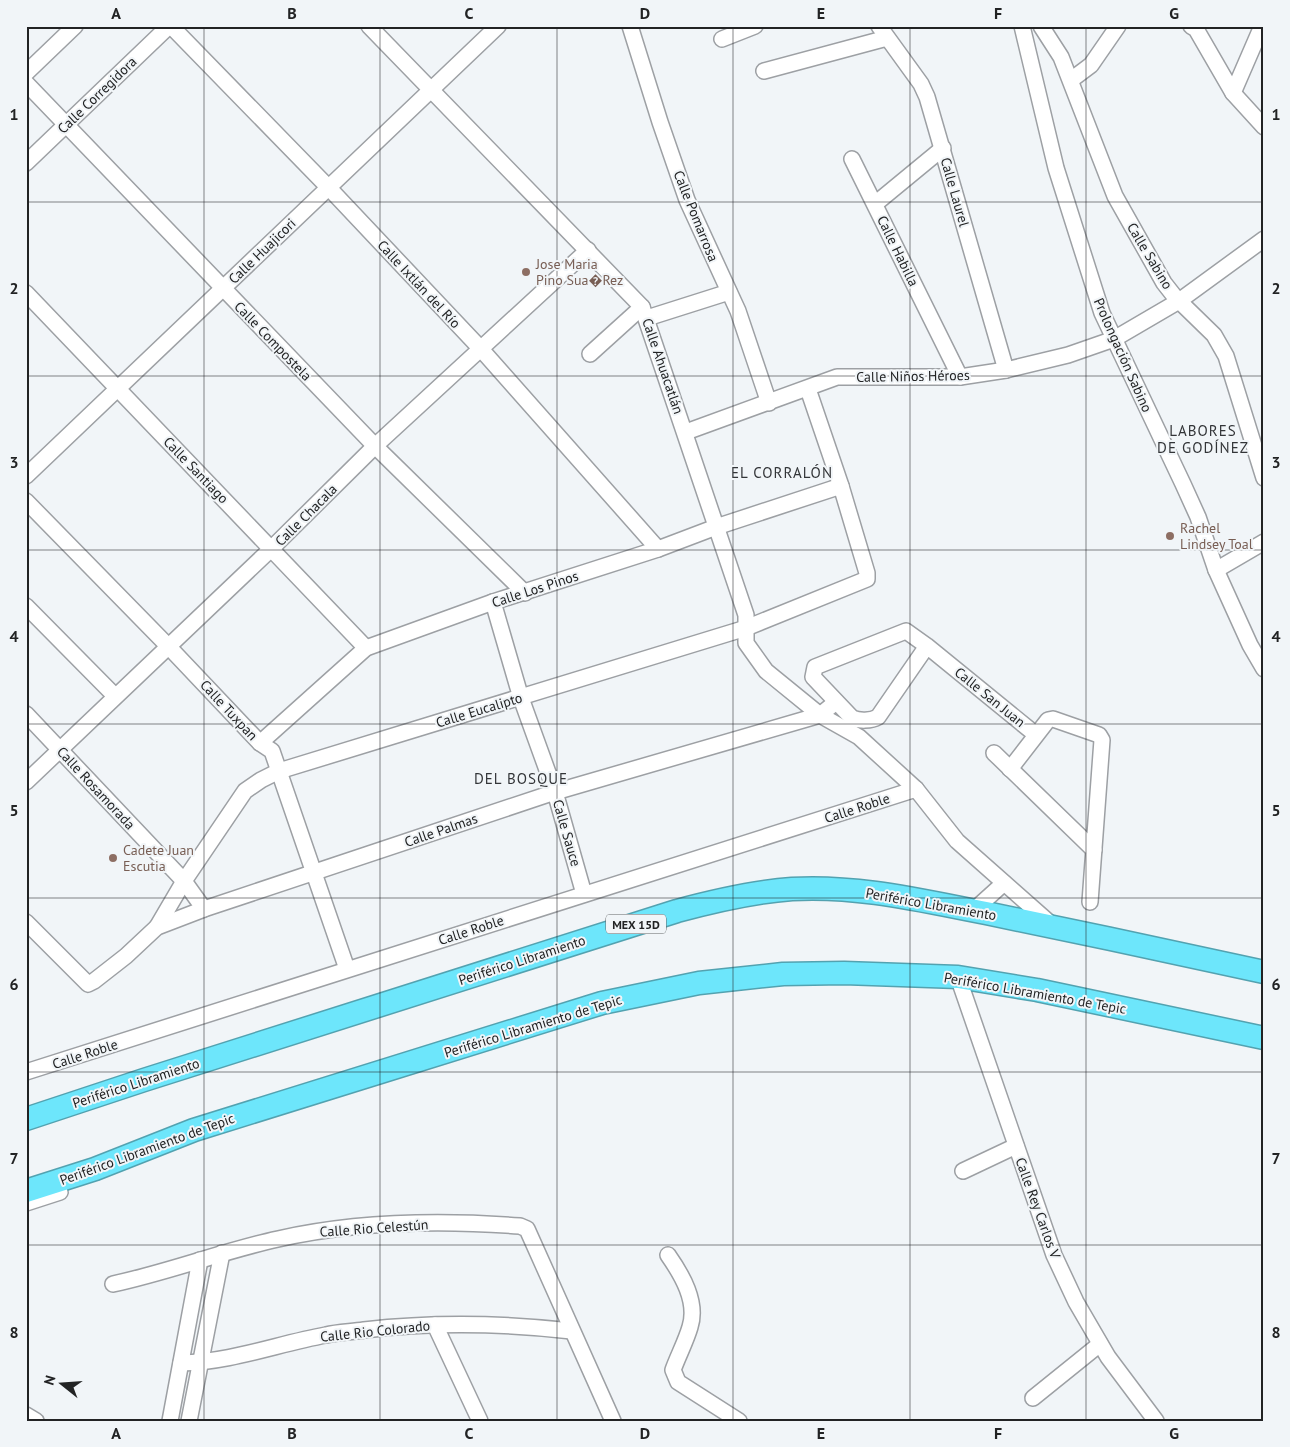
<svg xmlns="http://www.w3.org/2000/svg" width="1290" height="1447" font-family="'PT Sans',sans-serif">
<rect width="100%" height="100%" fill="#f1f5f8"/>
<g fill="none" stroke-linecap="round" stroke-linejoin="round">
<!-- minor casing -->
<g stroke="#9da0a4" stroke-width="18">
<g id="minor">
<path d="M171 26 329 188 480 348 658 549"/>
<path d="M369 26 642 307 746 615V643L766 671 820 715 859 737 916 789 957 841 1052 925"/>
<path d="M630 26 660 122 687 200 738 311 769 403"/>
<path d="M879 26 921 84 927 97 1006 370"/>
<path d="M1022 26 1056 168 1102 313 1183 484 1198 517 1216 570 1250 645 1264 669"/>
<path d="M1041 26 1061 57 1115 196 1164 283 1175 297 1214 335 1226 356 1264 478"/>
<path d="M1191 26 1196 29 1233 93 1264 127"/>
<path d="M722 39 755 26"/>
<path d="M764 71 887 38"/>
<path d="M26 73 75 26"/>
<path d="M1071 80 1091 65 1118 26"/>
<path d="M26 83 375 446 525 593"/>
<path d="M1233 93 1262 26"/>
<path d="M852 159 960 377"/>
<path d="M26 163 169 26"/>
<path d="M875 204 943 148"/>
<path d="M26 293 366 648"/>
<path d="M647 318 729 292"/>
<path d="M590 354 642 307"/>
<path d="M686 432 837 377H960L1006 370 1068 355 1114 339 1179 301 1264 239"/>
<path d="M26 476 498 26"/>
<path d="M26 501 168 646 260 743 272 751 347 969"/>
<path d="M1216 570 1264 542"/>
<path d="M493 602 521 698 555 792 584 894"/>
<path d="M26 606 115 696"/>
<path d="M927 646 878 717C871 721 859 721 852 718L813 677 815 667 906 631 927 646 1035 734"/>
<path d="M26 714 184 881 204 909"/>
<path d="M260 743 366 648 493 602 658 549 716 527 841 486"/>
<path d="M994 753 1094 850"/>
<path d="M1010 769 1048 720 1053 719 1099 735 1102 740 1090 902"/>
<path d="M26 782 271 549 375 446 588 250"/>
<path d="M973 911 1004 883"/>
<path d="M26 922 88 984 94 981 126 956 157 927 204 909 555 792 820 715 836 702"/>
<path d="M157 927 184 881 245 791 261 780 279 771 746 628 867 579V573L841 486 808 389"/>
<path d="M958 977 1054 1255 1076 1302 1108 1357 1156 1421"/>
<path d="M26 1072 916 789"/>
<path d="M963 1171 1016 1146"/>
<path d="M26 1203 60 1192"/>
<path d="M668 1255C682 1275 698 1302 690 1327 686 1341 678 1356 673 1370L678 1382 739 1421"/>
<path d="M113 1284C169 1272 223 1251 278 1239 357 1221 440 1220 520 1226L527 1229 613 1421"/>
<path d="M435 1325 480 1421"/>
<path d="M181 1363C231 1362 277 1344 326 1335 338 1332 351 1332 364 1330 433 1322 502 1323 572 1331"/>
<path d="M1033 1398 1100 1344"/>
<path d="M26 1415 36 1421"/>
<path d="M170 1421 200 1260"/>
<path d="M189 1421 222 1253"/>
</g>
</g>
<!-- highway casing -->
<g stroke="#53a2b0" stroke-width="25">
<g id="highway">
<path d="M26 1119 144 1080 677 911C714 901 752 892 792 889 857 885 923 901 986 913 1079 932 1171 952 1264 972"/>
<path d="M26 1191 95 1169 194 1130 602 1003 699 983 783 974 844 973 958 977 1037 990 1264 1038"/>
</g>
</g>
<!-- minor -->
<use href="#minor" stroke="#fff" stroke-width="15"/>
<!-- highway -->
<use href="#highway" stroke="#6de6fb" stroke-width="22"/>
</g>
<!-- grid -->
<path fill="none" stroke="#222324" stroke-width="1" stroke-opacity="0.55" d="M204 26V1421M380 26V1421M557 26V1421M733 26V1421M910 26V1421M1086 26V1421M26 202H1264M26 376H1264M26 550H1264M26 724H1264M26 898H1264M26 1072H1264M26 1245H1264"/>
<!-- markers -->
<g fill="#8d6e63" stroke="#f1f5f8" stroke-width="2">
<circle cx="526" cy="272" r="5"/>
<circle cx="1170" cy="536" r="5"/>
<circle cx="113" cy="858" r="5"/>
</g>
<g text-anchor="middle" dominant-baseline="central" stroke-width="4" stroke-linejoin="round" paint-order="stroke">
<!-- shield labels -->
<rect fill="#f1f5f8" stroke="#606264" stroke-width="1" x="606" y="914.5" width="60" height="19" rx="4"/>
<g font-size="12" font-weight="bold" fill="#222324">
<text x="636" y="924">MEX 15D</text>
</g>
<!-- street labels -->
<g font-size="14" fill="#222324" stroke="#f1f5f8">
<text transform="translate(97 95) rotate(-44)">Calle Corregidora</text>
<text transform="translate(955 192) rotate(74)">Calle Laurel</text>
<text transform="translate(696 216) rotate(68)">Calle Pomarrosa</text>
<text transform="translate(262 251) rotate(-44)">Calle Huajicori</text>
<text transform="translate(898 251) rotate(64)">Calle Habilla</text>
<text transform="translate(1150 256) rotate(59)">Calle Sabino</text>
<text transform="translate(419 284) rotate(47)">Calle Ixtlán del Río</text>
<text transform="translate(273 341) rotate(46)">Calle Compostela</text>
<text transform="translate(1123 355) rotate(66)">Prolongación Sabino</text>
<text transform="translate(663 366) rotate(71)">Calle Ahuacatlán</text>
<text transform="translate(913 376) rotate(-1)">Calle Niños Héroes</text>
<text transform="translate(196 470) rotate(46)">Calle Santiago</text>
<text transform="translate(306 515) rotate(-45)">Calle Chacala</text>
<text transform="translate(535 589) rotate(-18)">Calle Los Pinos</text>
<text transform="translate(990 697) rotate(39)">Calle San Juan</text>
<text transform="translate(229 710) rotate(47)">Calle Tuxpan</text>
<text transform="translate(479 710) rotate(-17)">Calle Eucalipto</text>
<text transform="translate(96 788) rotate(47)">Calle Rosamorada</text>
<text transform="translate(857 808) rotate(-18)">Calle Roble</text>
<text transform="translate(441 830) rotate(-19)">Calle Palmas</text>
<text transform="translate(567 833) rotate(74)">Calle Sauce</text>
<text transform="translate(931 904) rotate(10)">Periférico Libramiento</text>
<text transform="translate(471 930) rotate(-18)">Calle Roble</text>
<text transform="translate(522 960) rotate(-18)">Periférico Libramiento</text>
<text transform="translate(1035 993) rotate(10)">Periférico Libramiento de Tepic</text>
<text transform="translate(533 1026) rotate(-17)">Periférico Libramiento de Tepic</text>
<text transform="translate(85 1054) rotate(-18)">Calle Roble</text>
<text transform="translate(136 1083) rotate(-18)">Periférico Libramiento</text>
<text transform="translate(147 1149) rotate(-20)">Periférico Libramiento de Tepic</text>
<text transform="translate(1038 1208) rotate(70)">Calle Rey Carlos V</text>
<text transform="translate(374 1228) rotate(-4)">Calle Rio Celestún</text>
<text transform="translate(375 1331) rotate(-6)">Calle Rio Colorado</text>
</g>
<!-- education labels -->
<g font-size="14" fill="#785e54" stroke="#f1f5f8" text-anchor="start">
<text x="536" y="264">Jose Maria<tspan x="536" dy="16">Pino Sua�Rez</tspan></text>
<text x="1180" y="528">Rachel<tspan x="1180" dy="16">Lindsey Toal</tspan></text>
<text x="123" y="850">Cadete Juan<tspan x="123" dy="16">Escutia</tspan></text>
</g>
<!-- neighbourhood labels -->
<g font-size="15" letter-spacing="1" fill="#333538" stroke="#f1f5f8">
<text x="1203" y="430">LABORES<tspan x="1203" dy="17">DE GODÍNEZ</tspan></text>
<text x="782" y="472">EL CORRALÓN</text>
<text x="521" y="778">DEL BOSQUE</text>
</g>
</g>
<!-- border -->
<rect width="1290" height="1447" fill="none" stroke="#f1f5f8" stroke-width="55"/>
<!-- north arrow -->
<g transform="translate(62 1384) rotate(287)" stroke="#f1f5f8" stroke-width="4" paint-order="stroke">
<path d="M0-4L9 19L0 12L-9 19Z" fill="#222324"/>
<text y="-8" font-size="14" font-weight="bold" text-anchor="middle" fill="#222324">N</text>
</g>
<rect x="28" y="28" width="1234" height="1392" fill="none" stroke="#222324" stroke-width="2"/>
<g font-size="16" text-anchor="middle" font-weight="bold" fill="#222324">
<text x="116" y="19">A</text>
<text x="292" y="19">B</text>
<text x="469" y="19">C</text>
<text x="645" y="19">D</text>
<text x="821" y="19">E</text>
<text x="998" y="19">F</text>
<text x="1174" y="19">G</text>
<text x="14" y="120">1</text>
<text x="1276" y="120">1</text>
<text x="14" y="294">2</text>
<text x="1276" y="294">2</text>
<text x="14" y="468">3</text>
<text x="1276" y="468">3</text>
<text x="14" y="642">4</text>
<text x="1276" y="642">4</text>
<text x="14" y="816">5</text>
<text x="1276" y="816">5</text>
<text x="14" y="990">6</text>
<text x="1276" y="990">6</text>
<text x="14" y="1164">7</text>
<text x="1276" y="1164">7</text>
<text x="14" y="1338">8</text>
<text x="1276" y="1338">8</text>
<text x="116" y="1439">A</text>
<text x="292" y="1439">B</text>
<text x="469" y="1439">C</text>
<text x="645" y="1439">D</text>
<text x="821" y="1439">E</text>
<text x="998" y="1439">F</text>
<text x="1174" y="1439">G</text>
</g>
</svg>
